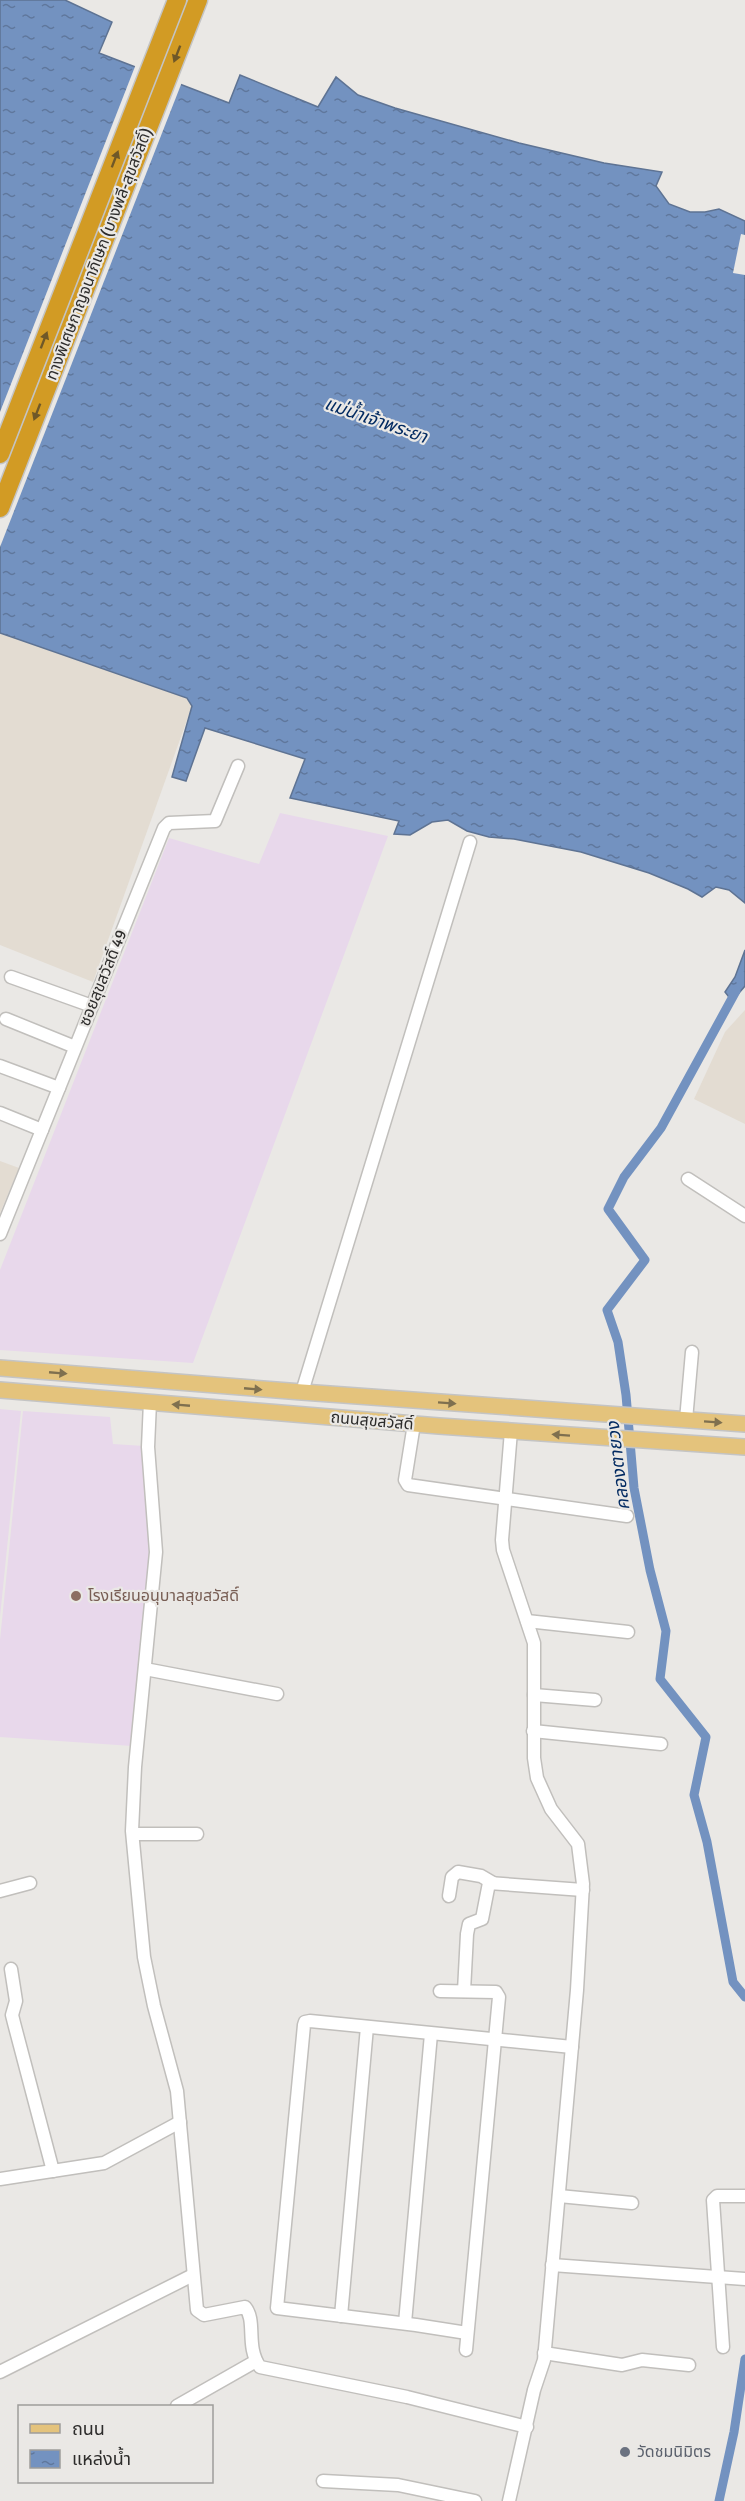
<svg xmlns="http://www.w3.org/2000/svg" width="745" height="2501" font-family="Signika,'Noto Sans Thai',sans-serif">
<defs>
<pattern id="water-ripples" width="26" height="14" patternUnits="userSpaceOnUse" patternTransform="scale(1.5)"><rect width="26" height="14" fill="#7392c0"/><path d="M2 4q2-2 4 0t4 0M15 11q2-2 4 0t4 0" fill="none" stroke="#5f779c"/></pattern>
</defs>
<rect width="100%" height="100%" fill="#eae8e5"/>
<!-- built -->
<g fill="#e3dcd2">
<path d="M0 633 187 698 192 706 93 982 0 945Z"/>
<path d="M745 1010V1124L694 1099 725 1032Z"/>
<path d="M0 1161 19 1168 0 1213Z"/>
</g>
<!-- education -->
<g fill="#e8d8eb">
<path d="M280 813 388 836 193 1363 0 1350V1270L169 838 259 864Z"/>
<path d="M0 1409 21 1411 0 1617Z"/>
<path d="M23 1411 110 1417 113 1444 144 1446 152 1552 132 1746 0 1737V1640Z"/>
</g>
<!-- water -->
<g fill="url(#water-ripples)" stroke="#5e7393" stroke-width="1.5">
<path d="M0 0H65L112 22 99 53 229 103 240 75 318 107 336 77 358 95 395 108 519 143 604 163 662 172 656 186 669 204 690 212H705L719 209 745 221V903L729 890 716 887 702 897 688 889 649 873 581 852 514 839 489 837 467 831 448 820 432 822 410 835 394 834 399 821 290 798 305 759 205 728 186 781 172 777 192 706 187 698 0 633Z"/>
<path d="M745 950V986L732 1001 725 992 735 977Z"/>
</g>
<!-- pier -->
<g fill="#eae8e5">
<path d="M136 64 182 82 0 547V412Z"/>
<path d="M741 234 745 235V275L733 273Z"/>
</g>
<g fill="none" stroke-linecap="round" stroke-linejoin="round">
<!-- canal -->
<g stroke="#7392c0" stroke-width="9">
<path d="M736 991 661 1128 624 1177 608 1209 645 1260 607 1310 618 1342 626 1395 634 1488 650 1570 666 1631 660 1679 706 1737 694 1795 707 1842 733 1982 745 1997"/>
<path d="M719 2501 734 2432 745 2359"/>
</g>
<!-- minor casing -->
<g stroke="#c1bfbc" stroke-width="15">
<g id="minor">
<path d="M11 977 92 1006"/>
<path d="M6 1019 75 1047"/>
<path d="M0 1066 59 1088"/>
<path d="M0 1113 42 1130"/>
<path d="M688 1179 745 1216"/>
<path d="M0 1234 164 828 169 823 215 821 238 766"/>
<path d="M302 1392 470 842"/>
<path d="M150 1402 148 1447 156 1552 135 1767 132 1831 144 1957 154 2006 177 2091 197 2310 204 2315 245 2307C257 2321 245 2346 260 2367L407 2397 527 2427"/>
<path d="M686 1420 692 1352"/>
<path d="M414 1424 405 1480 408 1485 627 1516"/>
<path d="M527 1621 628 1632"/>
<path d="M145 1669 277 1694"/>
<path d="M534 1695 595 1700"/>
<path d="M533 1731 661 1744"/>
<path d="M133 1834H197"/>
<path d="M0 1891 30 1883"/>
<path d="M449 1896 452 1877 458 1872 481 1876 493 1883"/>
<path d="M11 1969 16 2001 12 2015 14 2023 53 2171"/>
<path d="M440 1991 496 1992 499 1997 466 2350"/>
<path d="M464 1991 467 1934 469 1924 482 1919 489 1883 583 1890"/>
<path d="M0 2179 104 2163 180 2122"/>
<path d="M559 2196 632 2203"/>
<path d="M552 2265 745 2279"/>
<path d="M341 2316 367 2027"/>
<path d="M405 2323 431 2034"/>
<path d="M467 2333 416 2325 277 2308 304 2025 305 2022 310 2021 572 2047"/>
<path d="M723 2347 713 2200 717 2196H745"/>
<path d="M544 2353 622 2365 642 2360 689 2365"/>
<path d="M0 2372 193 2275"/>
<path d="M177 2406 256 2361"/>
<path d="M323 2481 398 2485 475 2501"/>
<path d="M509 2501 534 2390 544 2360 577 1990 583 1884 578 1844 551 1809 537 1778 534 1758V1643L503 1550 502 1540 511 1431"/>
</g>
</g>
<!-- major casing -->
<g stroke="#c4c4c4" stroke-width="18">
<g id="major">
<path d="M0 1368 302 1392 745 1424"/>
<path d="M0 1390 439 1426 745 1447"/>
</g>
</g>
<!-- highway casing -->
<g stroke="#c4c4c4" stroke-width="21">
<g id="highway">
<path d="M0 454 177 0"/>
<path d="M0 508 198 0"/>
</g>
</g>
<!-- minor -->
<use href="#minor" stroke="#fff" stroke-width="12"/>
<!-- major -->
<use href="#major" stroke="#e4c37c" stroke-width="15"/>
<!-- highway -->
<use href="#highway" stroke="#d29b24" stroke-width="18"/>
</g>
<!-- one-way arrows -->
<defs><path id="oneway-solid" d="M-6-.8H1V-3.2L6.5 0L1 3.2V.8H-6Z" transform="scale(1.5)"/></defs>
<g fill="#6f5828">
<use href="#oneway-solid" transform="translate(177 54) rotate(111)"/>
<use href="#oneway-solid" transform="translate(115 159) rotate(-69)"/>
<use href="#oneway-solid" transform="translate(44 340) rotate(-69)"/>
<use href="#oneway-solid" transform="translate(37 412) rotate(111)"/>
</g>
<g fill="#7f704f">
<use href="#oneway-solid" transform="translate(58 1373) rotate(5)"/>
<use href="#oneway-solid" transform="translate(253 1389) rotate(5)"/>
<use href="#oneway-solid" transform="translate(447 1403) rotate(4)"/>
<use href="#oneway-solid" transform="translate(181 1405) rotate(-175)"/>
<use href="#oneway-solid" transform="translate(713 1422) rotate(4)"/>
<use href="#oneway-solid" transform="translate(561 1435) rotate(-176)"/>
</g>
<!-- markers -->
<circle fill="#8d6e63" stroke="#eae8e5" stroke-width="2" cx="76" cy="1596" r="6"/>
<circle fill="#6b7280" stroke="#eae8e5" stroke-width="2" cx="625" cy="2452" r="6"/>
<g text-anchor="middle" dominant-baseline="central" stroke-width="4.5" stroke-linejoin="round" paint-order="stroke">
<!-- street labels -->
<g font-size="16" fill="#2d2c2b" stroke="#eae8e5">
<text transform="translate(99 254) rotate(-69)">ทางพิเศษกาญจนาภิเษก (บางพลี-สุขสวัสดิ์)</text>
<text transform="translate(103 978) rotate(-68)">ซอยสุขสวัสดิ์ 49</text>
<text transform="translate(372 1421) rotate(5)">ถนนสุขสวัสดิ์</text>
</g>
<!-- education labels -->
<g font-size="16" fill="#785e54" stroke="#eae8e5" text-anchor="start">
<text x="88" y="1596">โรงเรียนอนุบาลสุขสวัสดิ์</text>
</g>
<!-- worship labels -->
<g font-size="16" fill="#5b616d" stroke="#eae8e5" text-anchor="start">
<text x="637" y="2452">วัดชมนิมิตร</text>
</g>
<!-- water labels -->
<g font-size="18" font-style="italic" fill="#022a61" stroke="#eae8e5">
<text transform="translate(376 420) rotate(19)">แม่น้ำเจ้าพระยา</text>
<text transform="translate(618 1466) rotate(-97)">คลองตายวง</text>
</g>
</g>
<!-- legend -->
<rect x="18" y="2405" width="195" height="78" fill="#eae8e5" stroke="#9e9d9b" stroke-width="1.5"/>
<rect x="30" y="2424" width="30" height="9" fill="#e4c37c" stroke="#9e9d9b" stroke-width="1.5"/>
<text x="72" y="2435" font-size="18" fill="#2d2c2b">ถนน</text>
<rect x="30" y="2450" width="30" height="18" fill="url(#water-ripples)" stroke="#9e9d9b" stroke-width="1.5"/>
<text x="72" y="2465" font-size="18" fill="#2d2c2b">แหล่งน้ำ</text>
</svg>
